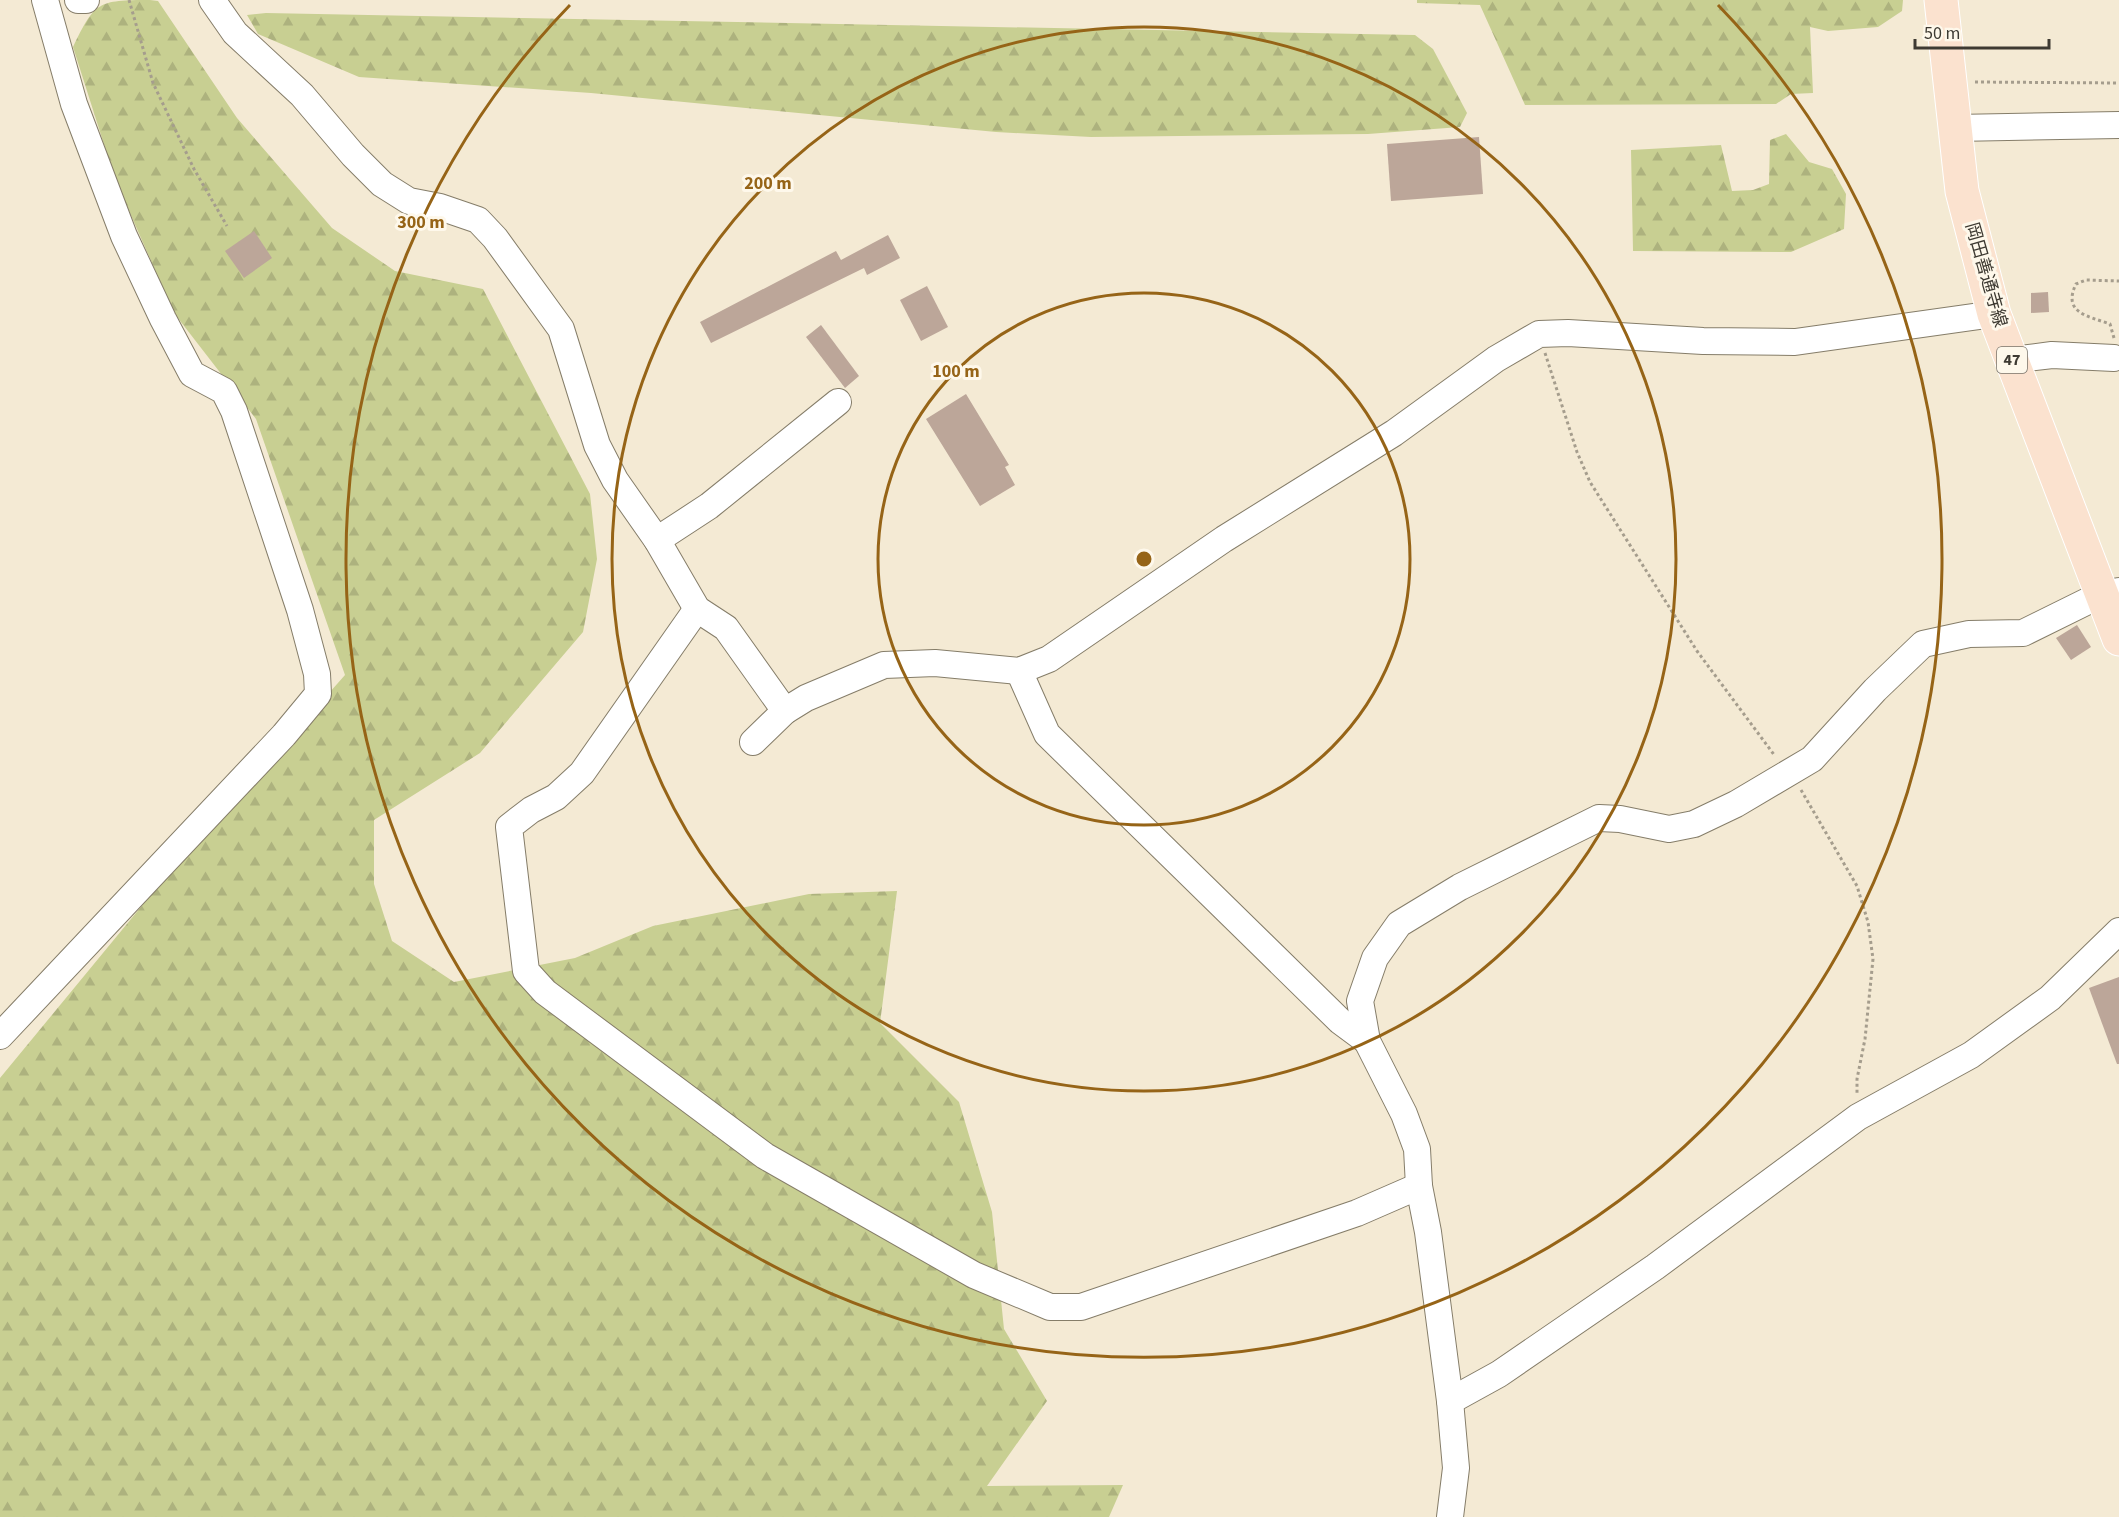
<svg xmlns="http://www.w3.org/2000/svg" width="2119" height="1517" font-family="'Source Sans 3','Noto Sans JP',sans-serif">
<defs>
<pattern id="forest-firs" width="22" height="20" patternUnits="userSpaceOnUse" patternTransform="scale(1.5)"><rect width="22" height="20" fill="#c8cf92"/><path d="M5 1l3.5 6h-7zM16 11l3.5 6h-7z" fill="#adb27e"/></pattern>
</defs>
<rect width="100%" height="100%" fill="#f4ead4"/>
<!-- forest -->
<g fill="url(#forest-firs)">
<path d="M150 0 158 1 237 118 332 228 395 271 483 289 590 494 597 559 583 632 480 753 374 820V884L392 941 454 982 575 958 653 926 809 894 897 891 880 1023 959 1102 992 1212 1004 1329 1047 1401 987 1486 1123 1485 1109 1517H0V1078L159 885 345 675 256 419 174 313 115 179 73 47C95 2 97 0 150 0Z"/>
<path d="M1417 0H1903L1902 11 1878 27 1828 31 1810 27 1813 93 1791 94 1776 104 1525 105 1480 5 1417 3Z"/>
<path d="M266 13 1415 35 1433 49 1467 113 1460 127 1368 134 1091 137 996 132 591 93 359 77 258 34 247 15Z"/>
<path d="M1786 134 1809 162 1832 169 1846 194 1844 229 1791 252 1633 251 1631 150 1721 145 1732 191 1753 190 1769 184 1770 140Z"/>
</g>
<!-- building -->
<g fill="#bca699">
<path d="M1479 137 1483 194 1391 201 1387 144Z"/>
<path d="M254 231 272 258 244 278 225 251Z"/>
<path d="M888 235 900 258 867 275 864 268 711 343 700 322 836 251 841 260Z"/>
<path d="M927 286 948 327 921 341 900 300Z"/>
<path d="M2048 292 2049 312 2031 313V293Z"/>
<path d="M821 325 859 376 845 388 806 337Z"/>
<path d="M966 394 1009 465 1005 467 1015 485 980 506 926 419Z"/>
<path d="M2077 625 2091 647 2071 660 2056 638Z"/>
<path d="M2119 977V1064H2117L2089 988Z"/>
</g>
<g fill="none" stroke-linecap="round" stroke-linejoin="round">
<!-- minor casing -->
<g stroke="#857d69" stroke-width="28">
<g id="minor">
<path d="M78 0H86"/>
<path d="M212 0 235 33 302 95 353 155 382 184 409 201 440 207 478 220 495 238 561 329 597 445 615 480 657 540 697 609 726 628 785 711"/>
<path d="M1955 128 2119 125"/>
<path d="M2012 360 2052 355 2114 358"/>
<path d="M657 540 709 506 838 402"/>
<path d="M697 609 582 773 556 797 531 810 509 827 526 971 545 992 765 1156 974 1275 1050 1307H1081L1357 1213 1419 1186"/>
<path d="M1019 671 1047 734 1340 1021 1367 1041 1404 1114 1417 1149 1419 1186 1428 1232 1450 1401 1456 1468 1450 1517"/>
<path d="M753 742 785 711 806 698 884 665 935 663 1019 671 1049 659 1224 539 1394 433 1496 359 1539 334 1568 333 1703 341 1795 342 1994 314"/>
<path d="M0 1036 284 735 318 694 317 674 300 610 234 411 224 391 192 374 163 319 124 236 74 104 45 0"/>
<path d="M1367 1041 1360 1001 1375 958 1399 924 1460 887 1599 818 1620 819 1669 829 1694 824 1736 804 1812 759 1875 690 1923 644 1969 634 2023 633 2102 594 2119 591"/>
<path d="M1450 1401 1499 1374 1655 1267 1858 1117 1971 1055 2050 998 2119 931"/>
</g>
</g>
<!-- major casing -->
<g stroke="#fff" stroke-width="35">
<path id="major" d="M1941 0 1962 191 1994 314 2119 639"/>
</g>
<!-- path -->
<g stroke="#a59d8d" stroke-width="3" stroke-dasharray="3 3" stroke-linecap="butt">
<path d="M129 0 153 83 194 169 227 226"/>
<path d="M1975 82 2119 83"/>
<path d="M2114 338 2110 324C2088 316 2062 313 2076 284L2086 280 2119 281"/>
<path d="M1545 353 1577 452 1590 482 1697 651 1775 756"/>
<path d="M1801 790 1857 886 1868 922 1873 959 1865 1039 1857 1079V1095"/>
</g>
<!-- minor -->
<use href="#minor" stroke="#fff" stroke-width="26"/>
<!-- major -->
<use href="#major" stroke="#fbe2cf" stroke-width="33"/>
</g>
<!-- distance rings -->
<g fill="none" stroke="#966417" stroke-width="3">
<circle cx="1144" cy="559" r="266"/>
<circle cx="1144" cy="559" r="532"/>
<path d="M1718 5A798 798 0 1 1 570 5"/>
</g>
<g text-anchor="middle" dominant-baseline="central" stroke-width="6" stroke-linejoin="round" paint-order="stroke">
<!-- shield labels -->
<rect fill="#fef8eb" stroke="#78736a" stroke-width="1.5" x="1997" y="347" width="30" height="26" rx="4.5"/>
<g font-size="16" font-weight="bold" fill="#3e3a32">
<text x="2012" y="360">47</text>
</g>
<!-- street labels -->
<g font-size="18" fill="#3e3a32" stroke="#fef8eb">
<text transform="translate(1986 275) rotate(74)">岡田善通寺線</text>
</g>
</g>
<circle cx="1144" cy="559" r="9" fill="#966417" stroke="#fef8eb" stroke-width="3"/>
<g font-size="18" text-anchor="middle" font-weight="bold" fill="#966417" stroke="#fef8eb" stroke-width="6" stroke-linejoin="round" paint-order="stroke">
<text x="768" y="189">200 m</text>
<text x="421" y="228">300 m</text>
<text x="956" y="377">100 m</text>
</g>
<!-- scale -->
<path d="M1915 39v9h134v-9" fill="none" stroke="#3e3a32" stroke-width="3"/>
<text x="1924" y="39" font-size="18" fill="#3e3a32" stroke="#fef8eb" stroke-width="4.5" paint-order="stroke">50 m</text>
</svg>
